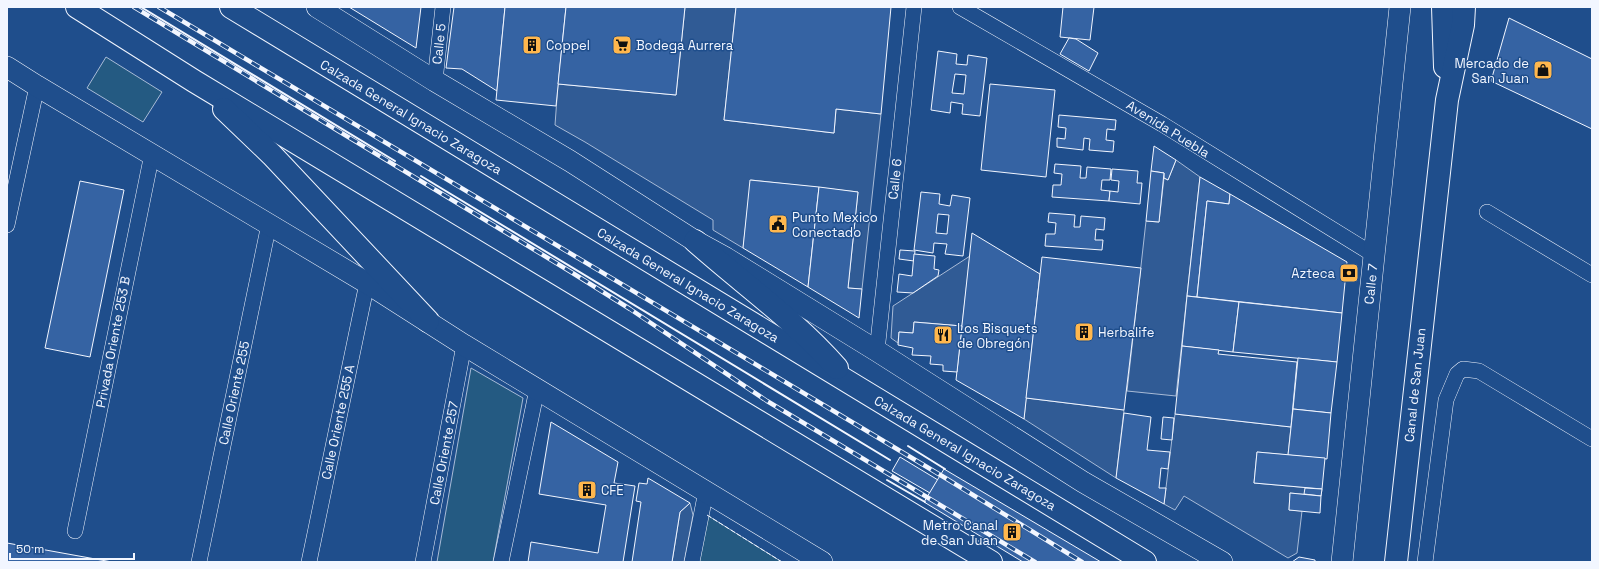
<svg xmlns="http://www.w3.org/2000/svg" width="1599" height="569" font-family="'Space Grotesk',sans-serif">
<rect width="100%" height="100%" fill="#1f4e8c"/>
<!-- green -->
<g fill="#245a82" stroke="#a8bbd7">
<path d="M106 57 162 92 143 122 87 88Z"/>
<path d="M471 368 523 398 493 562H437Z"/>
<path d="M707 515 782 562H698Z"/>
</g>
<!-- parking -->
<g fill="#305b95" stroke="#a8bbd7">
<path d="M685 7H736L724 120 834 133 836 109 881 114 862 289 848 288 858 192 751 180 743 248 713 230V220L585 142 555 125 558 84 676 95Z"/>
<path d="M1176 160 1200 177 1176 396 1127 391 1146 221 1159 222 1164 178 1168 180Z"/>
<path d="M970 256 962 326 914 322 913 333 899 332 898 343 891 338 893 306Z"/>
<path d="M1026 398 1124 410 1116 478 1024 419Z"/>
<path d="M1175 414 1291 427 1288 455 1257 452 1254 483 1322 489 1321 496 1290 493 1289 510 1302 511 1297 553 1288 558 1184 496 1175 510 1164 504Z"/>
<path d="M690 503 693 515 684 562H672L680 512Z"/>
</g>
<!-- building -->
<g fill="#3563a3" stroke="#f2f6ff" fill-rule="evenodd">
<path d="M349 7H421L416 48Z"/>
<path d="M454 7H505L497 91 462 69 446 68Z"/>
<path d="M505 7H566L556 106 496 100Z"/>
<path d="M566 7H685L676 95 558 84Z"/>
<path d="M736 7H891L881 114 836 109 834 133 724 120Z"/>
<path d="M1063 7H1094L1090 40 1060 37Z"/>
<path d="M1509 18 1592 59V129L1491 81Z"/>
<path d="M1069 38 1076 39 1098 53 1089 71 1060 54Z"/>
<path d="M938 51 957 54 956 64 967 65 968 55 987 58 980 116 962 114 963 104 951 102 950 113 931 110ZM955 74 966 75 964 94 952 93Z"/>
<path d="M990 84 1055 90 1046 177 981 170Z"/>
<path d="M1059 115 1116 120 1115 130 1107 129 1106 140 1114 141 1113 152 1089 150 1090 139 1084 138 1083 150 1057 147V138L1065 139 1066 128 1058 127Z"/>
<path d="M1154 146 1176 160 1168 180 1164 178V173L1151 171Z"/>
<path d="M1055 164 1081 166 1080 178H1086L1087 167 1111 169 1110 180H1102L1101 190 1110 191 1109 201 1052 197 1053 185H1061L1062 174 1054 173Z"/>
<path d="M1112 169 1138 171 1137 183H1142L1140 204 1109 201 1110 191 1118 192 1119 181 1111 180Z"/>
<path d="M1151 171 1164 173 1159 222 1146 221Z"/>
<path d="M1200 177 1230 194 1229 204 1207 201 1197 297 1187 296Z"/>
<path d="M750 180 819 187 808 287 743 248Z"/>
<path d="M80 181 124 190 90 357 45 348Z"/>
<path d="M819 187 858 192 848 288 862 289 859 318 808 287Z"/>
<path d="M921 192 940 194 939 204 950 206 952 195 970 198 963 256 945 254 947 244 934 243 933 253 914 250ZM938 214 949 215 947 234 936 233Z"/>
<path d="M1230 194 1347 262 1342 313 1197 297 1207 201 1229 204Z"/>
<path d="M1049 213 1075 215 1074 227H1080L1081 216 1105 218 1104 230 1096 229 1095 240H1103L1102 250 1045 246 1046 234H1055L1056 223 1048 222Z"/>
<path d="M972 233 1040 274 1024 419 956 380Z"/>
<path d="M900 250 915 251 914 261 899 259Z"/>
<path d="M914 254 935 256 934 269 939 270 938 276 913 293 897 292 899 274 912 276Z"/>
<path d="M1042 257 1141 268 1124 410 1026 398Z"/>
<path d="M1187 296 1239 302 1233 352 1182 346Z"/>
<path d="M1239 302 1342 313 1337 362 1233 352Z"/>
<path d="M914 322 962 326 957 372 943 371V365L930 364 931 356 912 355 913 348 898 345 899 332 913 333Z"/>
<path d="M1182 346 1219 350 1218 354 1297 362 1291 427 1175 414Z"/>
<path d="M1298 358 1337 362 1331 413 1293 409Z"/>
<path d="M1293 409 1331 413 1327 459 1288 455Z"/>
<path d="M1124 413 1151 417 1147 450 1170 452 1168 469 1161 468 1159 488H1166L1164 504 1116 478Z"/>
<path d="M1163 417 1174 418 1172 440 1161 439Z"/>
<path d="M551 422 618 462 614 483 635 486 623 562H528L531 542 598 553 606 505 539 494Z"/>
<path d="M1257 452 1325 458 1322 489 1254 483Z"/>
<path d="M900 457 938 480 930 493 892 471Z"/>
<path d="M944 469 1101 562H1023L924 502Z"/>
<path d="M648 478 690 503 680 512 672 562H632L641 502 636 501 639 483 647 484Z"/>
<path d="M1305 488 1322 489 1321 496 1304 494Z"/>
<path d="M1290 493 1321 496 1320 513 1289 510Z"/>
<path d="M7 543 112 562H7Z"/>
<path d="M1299 557 1315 560V562H1292Z"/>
</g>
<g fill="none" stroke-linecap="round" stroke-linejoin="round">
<!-- minor casing -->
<g stroke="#f2f6ff" stroke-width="16">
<g id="minor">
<path d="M960 7 1162 124 1374 255"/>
<path d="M435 81 443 7"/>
<path d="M1487 212 1592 275"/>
<path d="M7 225 37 86"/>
<path d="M877 351 914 7"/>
<path d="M75 531 152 154"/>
<path d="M199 562 269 224"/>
<path d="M309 562 367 283"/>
<path d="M423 562 464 345"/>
<path d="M501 562 537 389"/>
<path d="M692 562 706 491"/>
<path d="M1425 562 1446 400 1457 374 1463 369 1479 371 1592 439"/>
</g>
</g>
<!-- secondary casing -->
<g stroke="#f2f6ff" stroke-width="22">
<g id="secondary">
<path d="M317 7 435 81 570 161 695 241 726 258 877 351 1083 482 1222 562"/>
<path d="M7 67 37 86 367 283 464 345 822 562"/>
<path d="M1342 562 1400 7"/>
</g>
</g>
<!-- primary casing -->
<g stroke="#f2f6ff" stroke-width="24">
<g id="primary">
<path d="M1443 7 1445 67"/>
<path d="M1396 562 1447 100 1463 25 1464 7"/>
</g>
</g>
<!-- motorway casing -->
<g stroke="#f2f6ff" stroke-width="24">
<g id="motorway">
<path d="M77 7 194 81 991 562"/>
<path d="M231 7 1145 562"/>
<path d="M224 109 272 155 428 321"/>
<path d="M695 241C742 283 795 320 837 368"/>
</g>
</g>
<!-- minor -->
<use href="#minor" stroke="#1f4e8c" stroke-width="15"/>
<!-- secondary -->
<use href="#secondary" stroke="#1f4e8c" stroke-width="21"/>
<!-- primary -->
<use href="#primary" stroke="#1f4e8c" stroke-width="22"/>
<!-- motorway -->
<use href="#motorway" stroke="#1f4e8c" stroke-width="22"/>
<!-- rail casing -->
<g stroke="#f2f6ff" stroke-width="4.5">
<g id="rail">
<path d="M134 7 571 272 630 309 767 401 1035 562"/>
<path d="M159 7 947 479 1082 562"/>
</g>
</g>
<!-- rail -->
<use href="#rail" stroke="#1f4e8c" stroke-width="3" stroke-dasharray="9" stroke-linecap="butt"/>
<!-- fence -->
<path stroke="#f2f6ff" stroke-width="1" stroke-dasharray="5 2" stroke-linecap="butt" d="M707 515 782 562"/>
<!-- wall -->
<g stroke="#f2f6ff" stroke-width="2">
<path d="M141 7 395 161"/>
<path d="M421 176 890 460"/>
<path d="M908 446 945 469"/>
<path d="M887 480 925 502"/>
</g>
</g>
<!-- icons -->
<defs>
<g id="building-square" transform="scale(1)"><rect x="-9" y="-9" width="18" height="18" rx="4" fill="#ffb74d" stroke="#1f4e8c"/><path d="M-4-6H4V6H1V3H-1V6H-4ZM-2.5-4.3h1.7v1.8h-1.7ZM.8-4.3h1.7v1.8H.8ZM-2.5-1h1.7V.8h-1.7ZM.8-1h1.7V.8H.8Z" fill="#111"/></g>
<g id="supermarket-square" transform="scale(1)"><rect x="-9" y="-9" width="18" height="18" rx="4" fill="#ffb74d" stroke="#1f4e8c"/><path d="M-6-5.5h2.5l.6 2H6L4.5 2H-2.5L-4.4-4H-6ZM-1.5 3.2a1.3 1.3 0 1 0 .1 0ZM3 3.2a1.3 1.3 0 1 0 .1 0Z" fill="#111"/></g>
<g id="shop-square" transform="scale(1)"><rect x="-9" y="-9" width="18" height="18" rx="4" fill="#ffb74d" stroke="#1f4e8c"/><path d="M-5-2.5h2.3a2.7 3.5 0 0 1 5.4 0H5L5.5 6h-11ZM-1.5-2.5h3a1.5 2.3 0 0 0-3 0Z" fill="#111"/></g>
<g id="civic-square" transform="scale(1)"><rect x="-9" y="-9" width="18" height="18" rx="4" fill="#ffb74d" stroke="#1f4e8c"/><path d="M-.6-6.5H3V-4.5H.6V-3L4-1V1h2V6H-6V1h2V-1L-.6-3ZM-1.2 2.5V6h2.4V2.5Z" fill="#111"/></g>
<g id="bank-square" transform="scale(1)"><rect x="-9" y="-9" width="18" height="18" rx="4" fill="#ffb74d" stroke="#1f4e8c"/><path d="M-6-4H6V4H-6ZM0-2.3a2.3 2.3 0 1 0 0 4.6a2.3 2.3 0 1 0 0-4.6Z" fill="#111"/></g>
<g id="restaurant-square" transform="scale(1)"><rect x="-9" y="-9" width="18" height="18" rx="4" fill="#ffb74d" stroke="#1f4e8c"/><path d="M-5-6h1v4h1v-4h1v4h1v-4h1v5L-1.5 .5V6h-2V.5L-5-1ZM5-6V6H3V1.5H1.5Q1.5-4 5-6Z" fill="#111"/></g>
</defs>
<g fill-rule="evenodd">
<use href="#building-square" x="532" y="45"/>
<use href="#supermarket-square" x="622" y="45"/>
<use href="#shop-square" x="1543" y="70"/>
<use href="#civic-square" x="778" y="224"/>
<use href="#bank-square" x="1349" y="273"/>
<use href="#building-square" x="1084" y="332"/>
<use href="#restaurant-square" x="943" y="335"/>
<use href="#building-square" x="587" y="490"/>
<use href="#building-square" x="1012" y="532"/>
</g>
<g text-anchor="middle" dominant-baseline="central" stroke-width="3" stroke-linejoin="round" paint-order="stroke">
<!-- street labels -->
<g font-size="13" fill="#f2f6ff" stroke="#1f4e8c">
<text transform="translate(439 44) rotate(-84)">Calle 5</text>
<text transform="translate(411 117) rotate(31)">Calzada General Ignacio Zaragoza</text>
<text transform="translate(1168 129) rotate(32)">Avenida Puebla</text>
<text transform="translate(895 179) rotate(-84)">Calle 6</text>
<text transform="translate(1371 284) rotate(-84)">Calle 7</text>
<text transform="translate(688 285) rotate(31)">Calzada General Ignacio Zaragoza</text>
<text transform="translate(113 342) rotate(-79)">Privada Oriente 253 B</text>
<text transform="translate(1415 385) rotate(-84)">Canal de San Juan</text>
<text transform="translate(234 393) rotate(-78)">Calle Oriente 255</text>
<text transform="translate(338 422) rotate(-78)">Calle Oriente 255 A</text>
<text transform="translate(444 453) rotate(-79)">Calle Oriente 257</text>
<text transform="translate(965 453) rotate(31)">Calzada General Ignacio Zaragoza</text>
</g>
<!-- poi labels -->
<g font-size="13" fill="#f2f6ff" stroke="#1f4e8c" text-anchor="start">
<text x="546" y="45">Coppel</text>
<text x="636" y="45">Bodega Aurrera</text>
<text x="1529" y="63" text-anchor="end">Mercado de<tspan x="1529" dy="15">San Juan</tspan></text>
<text x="792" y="217">Punto Mexico<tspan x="792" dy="15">Conectado</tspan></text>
<text x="1335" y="273" text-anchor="end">Azteca</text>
<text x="957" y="328">Los Bisquets<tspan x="957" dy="15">de Obregón</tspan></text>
<text x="1098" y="332">Herbalife</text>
<text x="601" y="490">CFE</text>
<text x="998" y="525" text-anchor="end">Metro Canal<tspan x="998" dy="15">de San Juan</tspan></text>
</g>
</g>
<!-- border -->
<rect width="1599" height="569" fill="none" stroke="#f2f6ff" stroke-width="16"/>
<!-- scale -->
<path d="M10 553v6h124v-6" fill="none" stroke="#f2f6ff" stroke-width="2"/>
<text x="16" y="553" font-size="12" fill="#f2f6ff" stroke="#1f4e8c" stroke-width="3" paint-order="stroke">50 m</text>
</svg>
